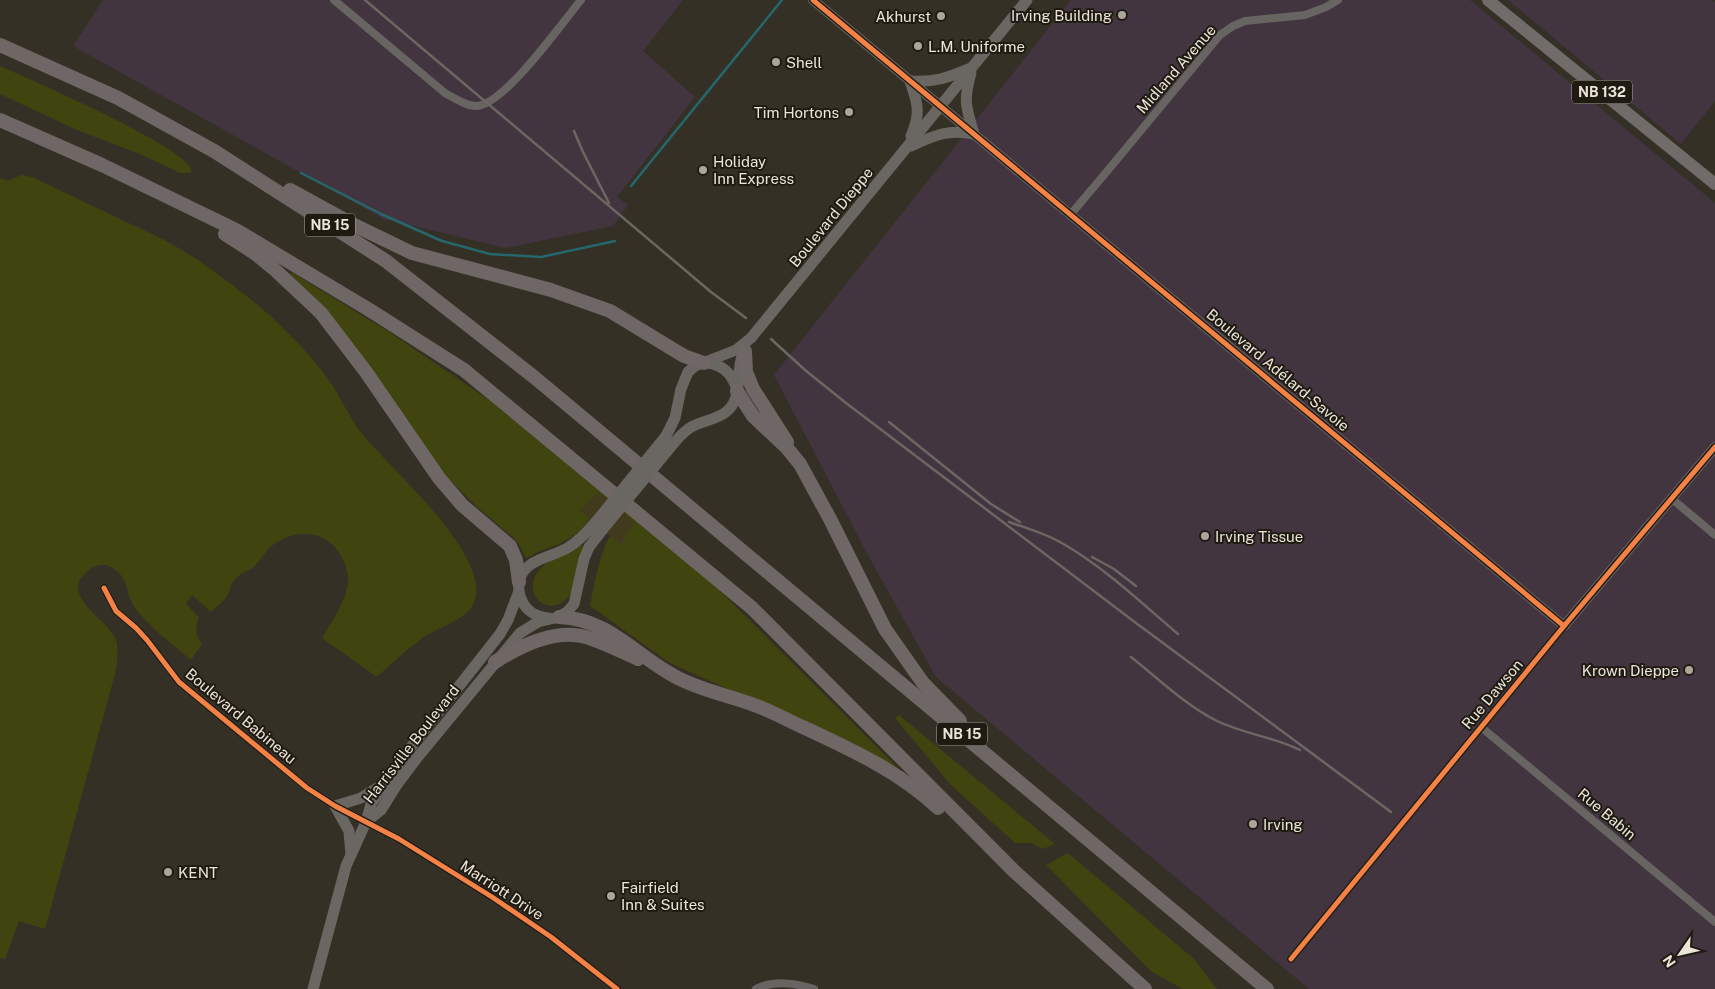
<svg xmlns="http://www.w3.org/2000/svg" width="1715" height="989" font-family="'Public Sans',sans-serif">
<rect width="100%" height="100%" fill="#353025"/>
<!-- commercial -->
<g fill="#423540">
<path d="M103 0H683L643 51 695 97 617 197 628 205 613 226 506 248 384 219 73 46Z"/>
<path d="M1071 0H1470L1715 203V989H1309L936 677 870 559 774 375Z"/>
<path d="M1508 0H1712L1715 2V101L1681 144Z"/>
</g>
<!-- green -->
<g fill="#40440f">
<path d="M0 66C27 78 189 148 192 171L189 173H180L140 154 77 130 0 94Z"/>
<path d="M21 175 32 177C61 191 89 204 118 218 146 231 173 243 199 261 229 282 259 304 285 330 303 348 321 367 334 388 344 404 351 420 362 434 390 468 489 553 475 600 473 606 469 611 464 615 452 624 436 629 424 637 407 649 392 663 377 677L322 638C332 621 345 603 348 583 349 577 347 570 345 565 335 536 307 526 281 540 266 547 264 557 254 567 249 571 240 573 235 579 230 583 231 591 227 596 223 602 216 607 211 612L192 595 186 604 199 617C195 628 195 635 202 644L191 660C173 645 148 626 135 608 127 597 128 580 117 571 111 566 103 563 96 566 90 568 85 573 81 578 67 601 109 621 116 640 119 651 117 663 115 674L45 929 19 921 5 959 0 958V178L8 181Z"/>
<path d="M289 273H293L392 334 489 400 714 585 900 770 748 698 670 663 590 606C595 581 598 558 610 536L622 545 579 510 590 519C573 540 564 542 540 551 535 553 530 557 526 558L520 546 513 537 477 507 449 479 434 462Z"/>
<path d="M582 545 584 547 572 592C551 624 517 593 541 568 551 557 569 554 582 545Z"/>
<path d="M899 715 1055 844 1043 849 1031 843H1015L950 784 895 718Z"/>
<path d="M1068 853 1194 959 1217 989H1183L1152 972 1046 865Z"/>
</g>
<!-- sand -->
<path fill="#423a1c" d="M599 492 634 522 621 545 579 510Z"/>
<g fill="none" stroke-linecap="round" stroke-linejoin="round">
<!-- stream -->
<g stroke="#25676d" stroke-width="2.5">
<path d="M301 173 381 214 442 241 490 254 541 257 615 241"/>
<path d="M631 186 782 0"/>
</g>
<!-- minor -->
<g stroke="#686462" stroke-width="8">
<path d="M334 0 445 93C454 98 466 106 477 106 505 104 562 23 581 0"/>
<path d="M1071 214 1109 169 1220 35 1233 26 1245 21 1305 15 1326 7 1338 0"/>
<path d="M1672 499 1715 535"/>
<path d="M104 588 116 611 136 628 147 640 179 682 307 788 335 806 399 839 492 897 551 937 617 989"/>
<path d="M1481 727 1715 922"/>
<path d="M1291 959 1564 626"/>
<path d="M756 989C773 980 796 983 814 989"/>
</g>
<!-- tertiary -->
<path stroke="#686462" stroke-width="10" d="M813 0 1564 626 1715 447"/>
<!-- secondary -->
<g stroke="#6a6662" stroke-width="11">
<path d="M911 136C921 113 918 104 910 81 935 83 949 77 971 68"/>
<path d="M911 146C935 135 948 129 974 134 966 107 963 101 971 73"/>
<path d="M706 363C721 364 731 372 736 387"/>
<path d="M666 436 675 418 681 389 688 372 695 366 736 350 751 338 1027 0"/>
<path d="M674 443C679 437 685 431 691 427 706 419 726 419 734 402 741 388 737 370 742 356"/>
<path d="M549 618C537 617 529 613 523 603 519 596 518 588 519 581 525 558 552 558 569 547 579 541 587 532 595 523"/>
<path d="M366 822 381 810 396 786 417 758 520 633 538 622 559 617 567 612 574 604 584 559 589 547 603 529"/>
<path d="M351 855 349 831 335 806 361 798 379 787"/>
<path d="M313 989 346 866 366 822 371 804 408 751 500 634 508 620 519 591"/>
</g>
<!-- primary -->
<path stroke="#716c6a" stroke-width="12" d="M1488 0 1715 184"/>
<!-- motorway -->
<g stroke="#6f6765" stroke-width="14">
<path d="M0 45 118 98 214 151 386 261 534 377 1267 989"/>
<path d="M0 120 102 165 236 230 368 309 464 370 752 608 1015 872 1145 989"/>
<path d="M290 190 352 224 412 253 551 290 610 311 684 356 704 363"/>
<path d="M225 234 256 254 273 268 321 313 366 372 439 478 462 505 510 546 516 560 519 582"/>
<path d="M745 351 746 372 753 389 787 442"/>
<path d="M737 391 753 416 787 448 800 464 830 519 885 629 923 683 960 721"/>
<path d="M559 617C610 619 635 656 678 678 703 691 731 696 757 706 773 712 789 721 805 728 852 750 900 772 938 808"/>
<path d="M495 662C520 646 557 627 589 638 605 643 622 652 638 659"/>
</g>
<!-- rail -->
<g stroke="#6c6762" stroke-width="2.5">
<path d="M365 0 711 292 746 318"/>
<path d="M574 131 583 152 609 203"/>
<path d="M771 339 805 370 846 403 1136 623 1391 812"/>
<path d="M889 422 991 504 1020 522"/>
<path d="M1009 522C1026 528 1044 533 1060 542 1103 566 1140 602 1178 634"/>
<path d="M1092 557 1114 569 1136 586"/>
<path d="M1131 657C1159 679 1185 705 1217 721 1244 734 1274 737 1300 750"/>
</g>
<!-- secondary-bridge -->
<g stroke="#6a6662" stroke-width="11">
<path d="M595 523 666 436"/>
<path d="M603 529 674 443"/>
</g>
<!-- cycleway casing -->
<g stroke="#1f1b12" stroke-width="8">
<g id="cycleway">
<path d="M813 0 1564 626"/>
<path d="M104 588 116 611 136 628 147 640 179 682 307 788 335 806 399 839 492 897 551 937 617 989"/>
<path d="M1291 959 1564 626 1715 447"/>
</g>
</g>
<!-- cycleway -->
<use href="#cycleway" stroke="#f48246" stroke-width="5"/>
</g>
<!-- markers -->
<g fill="#aca69a" stroke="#1f1b12" stroke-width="2">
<circle cx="1122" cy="15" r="5"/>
<circle cx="941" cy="16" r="5"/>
<circle cx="918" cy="46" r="5"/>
<circle cx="776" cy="62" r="5"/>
<circle cx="849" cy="112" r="5"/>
<circle cx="703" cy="170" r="5"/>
<circle cx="1205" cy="536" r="5"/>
<circle cx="1689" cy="670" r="5"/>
<circle cx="1253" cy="824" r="5"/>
<circle cx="168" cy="872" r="5"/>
<circle cx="611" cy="896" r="5"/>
</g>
<g text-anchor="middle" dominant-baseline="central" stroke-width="4" stroke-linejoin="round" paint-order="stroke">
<!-- shield labels -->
<g fill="#1f1b12" stroke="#aea89d" stroke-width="1">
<rect x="1572" y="80.5" width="60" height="23" rx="4"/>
<rect x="305" y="213.5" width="50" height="23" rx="4"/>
<rect x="937" y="722.5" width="50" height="23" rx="4"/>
</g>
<g font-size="14" font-weight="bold" fill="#ece5d9">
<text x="1602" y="92">NB 132</text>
<text x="330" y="225">NB 15</text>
<text x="962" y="734">NB 15</text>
</g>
<!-- poi labels -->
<g font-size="15" fill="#ece5d9" stroke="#1f1b12" text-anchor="start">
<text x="1112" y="15" text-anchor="end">Irving Building</text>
<text x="931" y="16" text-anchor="end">Akhurst</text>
<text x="928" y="46">L.M. Uniforme</text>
<text x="786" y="62">Shell</text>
<text x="839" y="112" text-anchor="end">Tim Hortons</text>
<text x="713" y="161">Holiday<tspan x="713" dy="17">Inn Express</tspan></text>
<text x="1215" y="536">Irving Tissue</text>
<text x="1679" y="670" text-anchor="end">Krown Dieppe</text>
<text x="1263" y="824">Irving</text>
<text x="178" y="872">KENT</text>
<text x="621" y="887">Fairfield<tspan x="621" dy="17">Inn &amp; Suites</tspan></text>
</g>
<!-- street labels -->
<g font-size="15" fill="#ece5d9" stroke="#1f1b12">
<text transform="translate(1176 69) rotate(-49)">Midland Avenue</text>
<text transform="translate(831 217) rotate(-51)">Boulevard Dieppe</text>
<text transform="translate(1278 370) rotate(40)">Boulevard Adélard-Savoie</text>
<text transform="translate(1492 694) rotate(-50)">Rue Dawson</text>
<text transform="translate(241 716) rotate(40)">Boulevard Babineau</text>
<text transform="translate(411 744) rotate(-52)">Harrisville Boulevard</text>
<text transform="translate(1607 814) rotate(40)">Rue Babin</text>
<text transform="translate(502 890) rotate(33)">Marriott Drive</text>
</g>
</g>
<!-- north arrow -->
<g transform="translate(1680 954) rotate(236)" stroke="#1f1b12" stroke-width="4" paint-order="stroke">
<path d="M0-4L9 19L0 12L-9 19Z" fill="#ece5d9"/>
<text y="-8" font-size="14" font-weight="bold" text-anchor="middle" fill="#ece5d9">N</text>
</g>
</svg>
